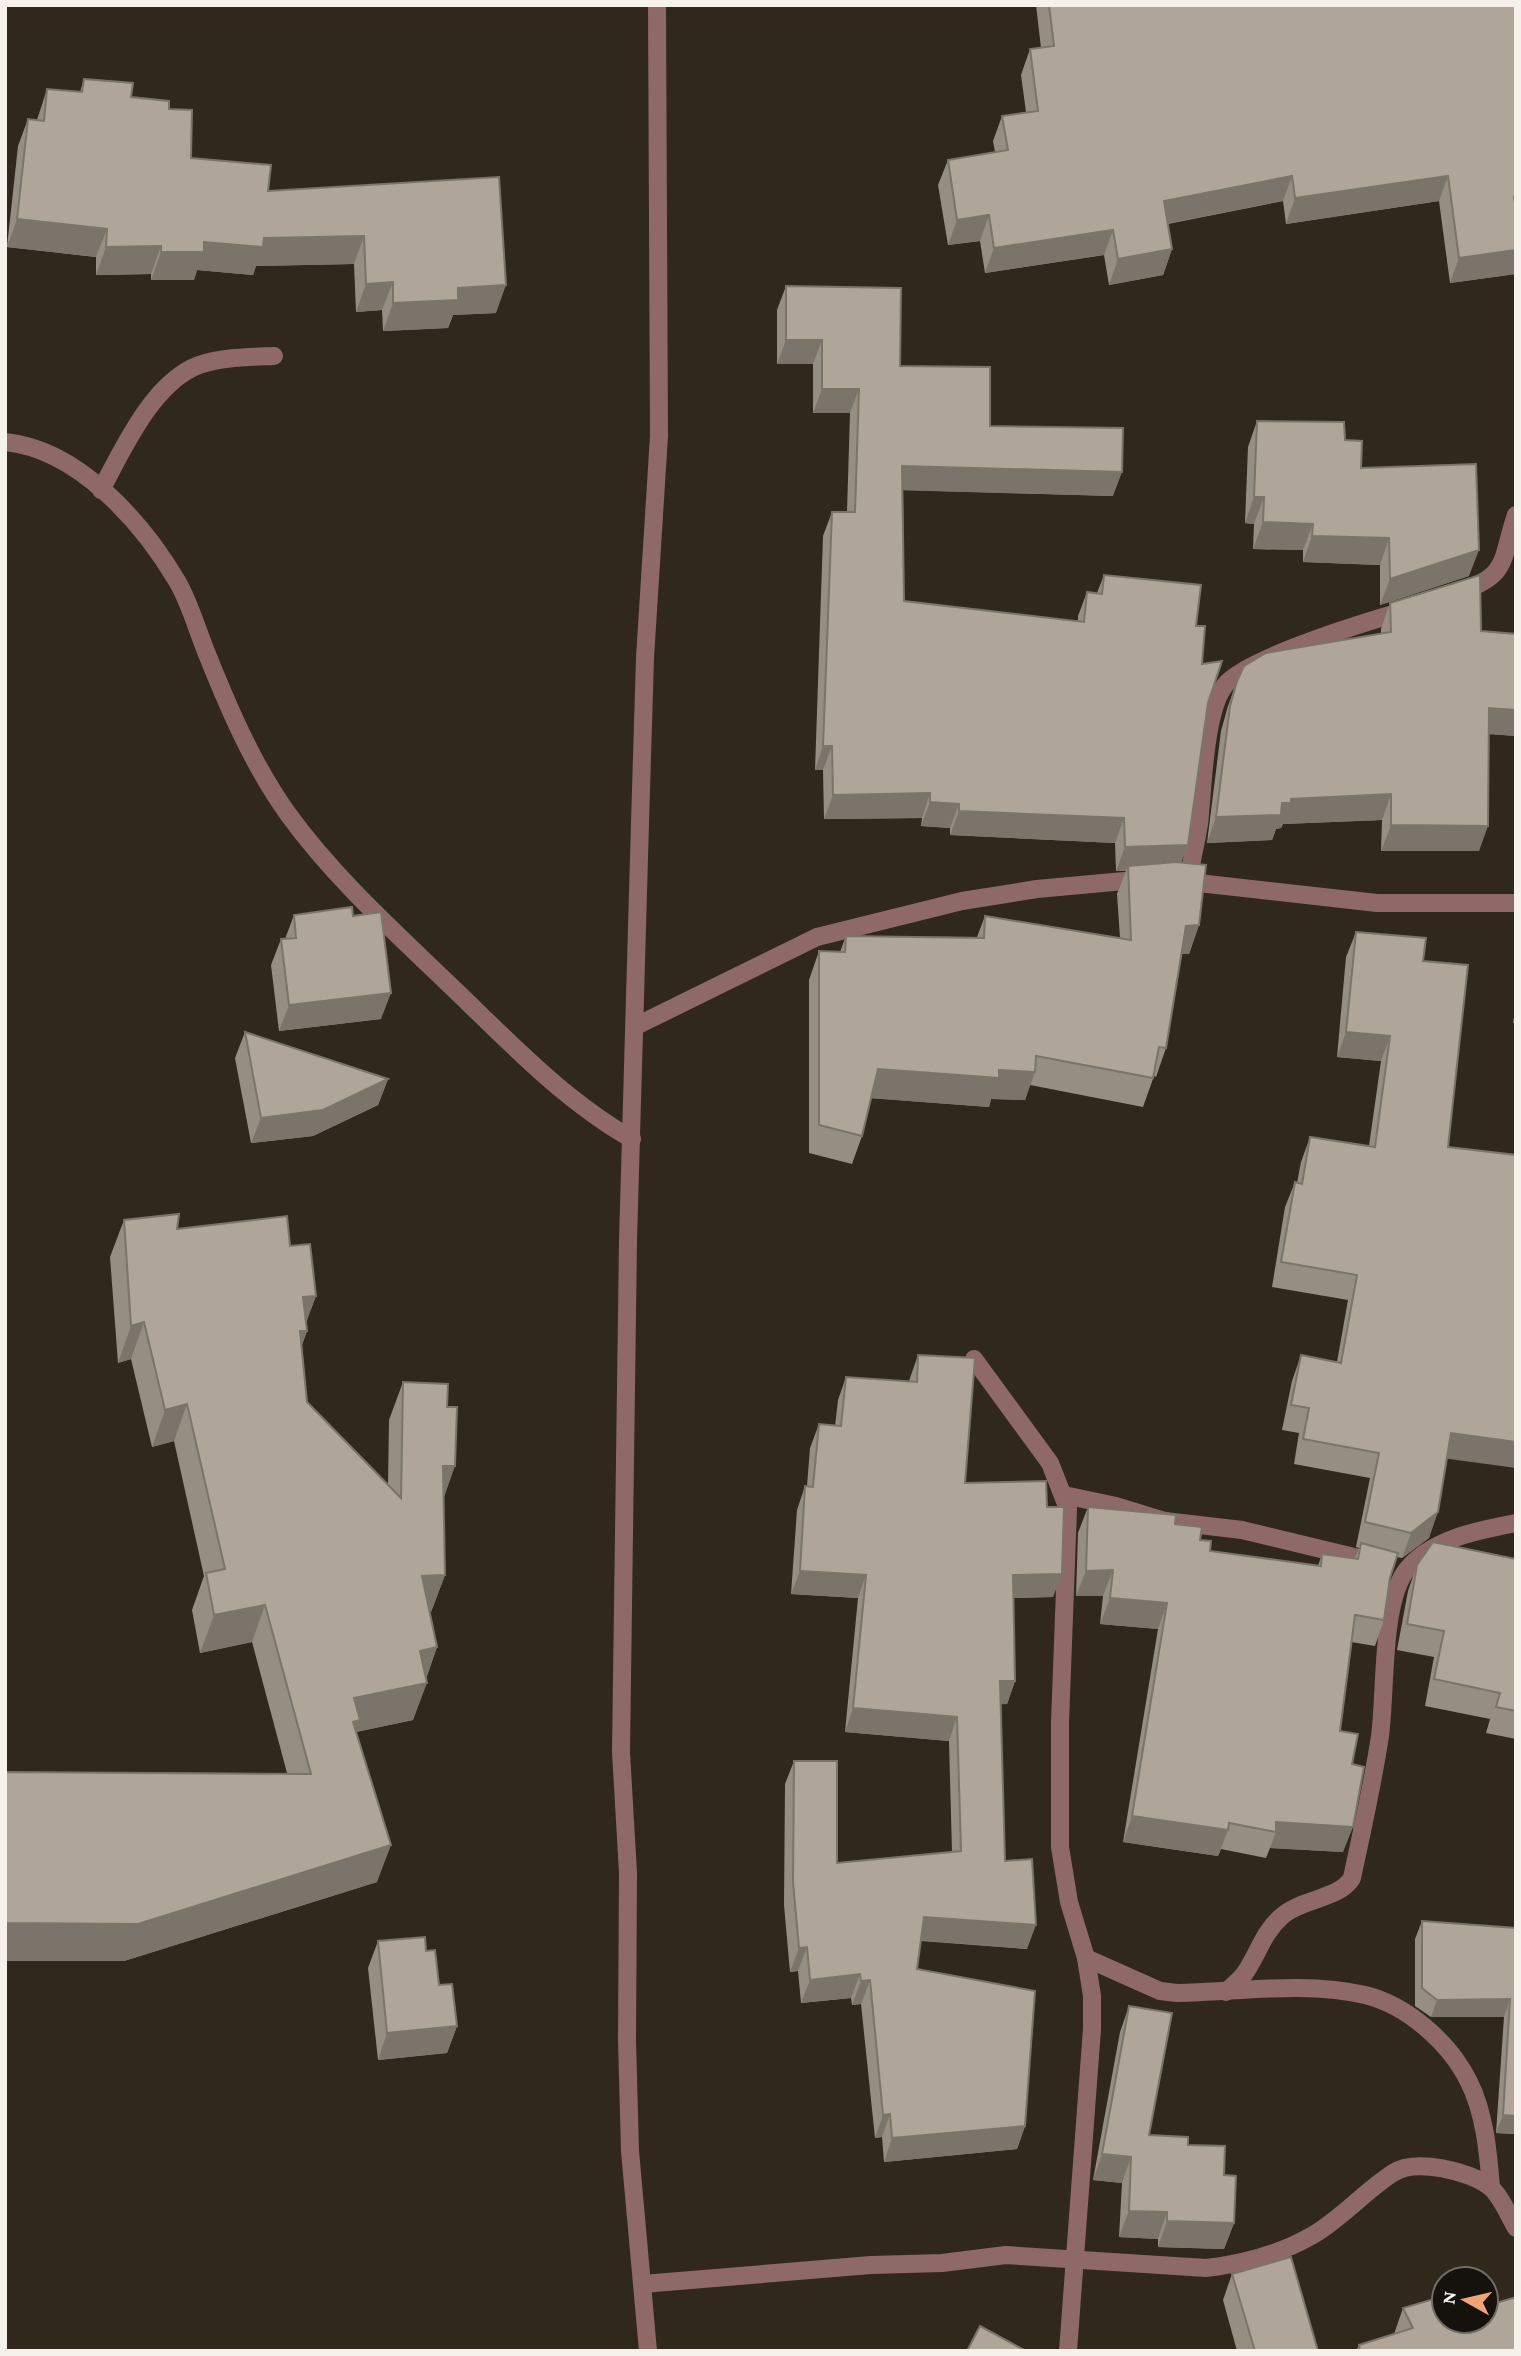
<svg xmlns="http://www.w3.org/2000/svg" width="1521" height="2356" font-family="'Crimson Pro',serif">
<rect width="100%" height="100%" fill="#30281d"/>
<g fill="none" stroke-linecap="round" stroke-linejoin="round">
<!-- minor -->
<g stroke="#8e6967" stroke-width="18">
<path d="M5 442C78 449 142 522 177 581 190 603 197 630 207 654 229 709 253 765 288 814 336 880 396 933 455 990 510 1043 565 1101 632 1139"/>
<path d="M101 490C123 449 153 382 199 365 223 357 249 357 274 356"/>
<path d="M1457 593C1510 575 1500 562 1516 515"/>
<path d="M1181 881 1377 903H1516"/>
<path d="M1188 882C1191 863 1196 843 1199 824 1203 791 1204 709 1226 684 1249 657 1369 621 1407 610"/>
<path d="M636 1026 817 937 962 901 1037 889 1146 879"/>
<path d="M974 1359 1050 1463 1068 1509 1060 1723V1847L1069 1902 1086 1958 1092 1996V2029L1068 2351"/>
<path d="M1064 1495 1116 1506 1165 1521 1242 1530 1379 1563"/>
<path d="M1086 1958 1160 1991 1177 1993C1238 1992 1305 1981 1365 1995 1407 2005 1450 2043 1469 2082 1485 2114 1488 2152 1491 2187"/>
<path d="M1226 1992C1232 1986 1240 1980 1245 1973 1258 1954 1263 1933 1281 1917 1300 1899 1340 1899 1352 1878 1362 1831 1373 1783 1380 1736 1386 1692 1381 1607 1405 1572 1429 1539 1479 1530 1516 1523"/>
<path d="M643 2284 871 2265 942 2263 1006 2255 1206 2268C1243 2264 1280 2254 1313 2235 1342 2218 1365 2191 1393 2173 1415 2158 1470 2171 1490 2187 1501 2196 1509 2216 1516 2228"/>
<path d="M648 2351 630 2151 627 2040 628 1873 621 1752 628 1241 640 823 645 658 659 436 657 5"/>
</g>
</g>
<!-- wall -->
<g fill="#968e83">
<path d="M1036 5H1516V274L1450 283 1439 201 1286 224 1283 201 1168 224 1172 249 1163 275 1109 285 1104 255 985 273 980 241 948 245 938 185 948 160 995 152 993 141 1002 116 1026 112 1021 75 1030 49 1041 48Z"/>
<path d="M84 79 131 97 169 109 191 158 268 191 499 177 496 313 453 315 448 328 383 331 382 310 356 312 354 264 256 266 253 275 197 270 194 280H151V274L96 275V257L7 247 18 146 28 119 37 120 47 89 80 92Z"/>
<path d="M786 286 900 366 990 426 1113 496 903 490 904 601 1078 622V616L1087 592 1097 593 1104 575 1196 626 1208 703 1188 845 1181 862 1199 925 1189 954H1182L1166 1048 1156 1077 1154 1076 1143 1107 1030 1085 1025 1100 991 1099 989 1107 871 1098 862 1136 852 1164 809 1153V980L819 951 840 952 846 936 977 937 985 916 1120 938 1117 894 1126 871H1116L1115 843 950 835V828L921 826 922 818 824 819 823 770H815L823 536 832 512H847L850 413H813V364H777V310Z"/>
<path d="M1257 421 1361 468 1469 576 1380 605V565L1303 562V550L1253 549 1254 524 1245 523 1248 447Z"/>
<path d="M1390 603 1481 631 1516 634V736L1488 734 1479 851H1381L1382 820 1283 824 1281 828 1276 829 1272 840 1207 843 1221 731 1228 706 1237 681 1381 634V629Z"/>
<path d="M294 915 353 916 381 1019 279 1031 271 965 281 939H285Z"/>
<path d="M1356 932 1423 961 1448 1147 1447 1459 1429 1538 1402 1558 1397 1557 1390 1578 1384 1620 1375 1646 1351 1642 1340 1731 1352 1764 1343 1852 1270 1848 1266 1858 1221 1849 1218 1856 1123 1842 1158 1629 1100 1624 1103 1596H1076L1078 1533 1088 1507 1175 1524 1200 1540 1210 1551 1318 1566 1322 1554 1355 1558 1359 1548 1356 1547 1370 1478 1294 1464 1299 1433 1282 1430 1292 1381 1301 1355 1337 1362 1348 1300 1272 1287 1285 1207 1295 1182 1297 1183 1301 1162 1310 1137 1369 1146 1381 1061 1337 1057 1346 957Z"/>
<path d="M1516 1006V1023H1513Z"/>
<path d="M245 1032 388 1079 378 1105 313 1136 251 1143 235 1058Z"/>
<path d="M124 1220 177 1229 290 1246 316 1296 306 1322 307 1331 302 1345 307 1402 388 1485 389 1420 403 1382 443 1499 445 1575 431 1612H430L437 1647 426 1679 413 1720 356 1732 377 1882 124 1961H5V1772L287 1773 252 1642 200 1653 192 1610 204 1576 174 1441 152 1447 131 1359 118 1363 110 1257Z"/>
<path d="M918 1355 965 1483 1047 1507 1053 1597 1013 1598 1015 1681 1007 1704H1001L1005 1861 1027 1949 921 1941 917 1969 1025 2126 1017 2149 884 2162 882 2137 875 2138 861 2004 852 2005 851 1998 801 2003 798 1971 790 1972 784 1905 785 1784 794 1761 837 1863 952 1852 949 1741 845 1732 858 1598 791 1594 797 1510 805 1486H807L810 1448 819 1424 835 1426 838 1400 846 1377 909 1381Z"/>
<path d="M1516 1559V1739L1486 1733 1490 1719 1425 1706 1434 1657 1397 1650 1408 1591 1417 1565Z"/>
<path d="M1422 1921 1516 1928V2134L1496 2133 1504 2017H1431L1415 2006V1939Z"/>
<path d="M378 1941 426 1951 439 1985 457 2026 447 2053 378 2060 368 1968Z"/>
<path d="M1129 2006 1149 2135 1188 2145 1224 2175 1234 2223 1224 2249 1158 2247V2239L1119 2237 1122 2183 1093 2180 1120 2032Z"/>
<path d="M1232 2274 1318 2351H1237L1223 2300Z"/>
<path d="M1403 2308 1444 2321 1516 2351H1356L1359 2345 1394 2334Z"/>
</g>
<!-- shaded-wall -->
<g fill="#7a746a">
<path d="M1292 176 1283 201 1155 226 1164 201Z"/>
<path d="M1448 176 1439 201 1286 224 1295 198Z"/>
<path d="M989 215 980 241 948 245 957 220Z"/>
<path d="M17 219 107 229 96 257 7 247Z"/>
<path d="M1113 230 1104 255 985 273 994 248Z"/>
<path d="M364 236 354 264 256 266 253 275 197 270 194 280H151L161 252 204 242 264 238Z"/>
<path d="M161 246 151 274 96 275 106 247Z"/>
<path d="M1172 249 1163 275 1109 285 1118 259Z"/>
<path d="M1516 250V274L1450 283 1459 258Z"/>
<path d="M393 282 382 310 356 312 366 284Z"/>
<path d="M506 285 496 313 453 315 448 328 383 331 393 303 458 288Z"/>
<path d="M786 340H822L813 364H777Z"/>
<path d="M822 389H859L850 413H813Z"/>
<path d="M902 466 1122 472 1113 496 894 490Z"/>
<path d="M1254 497H1264L1254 524 1245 523Z"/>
<path d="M1263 522 1313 524 1303 550 1253 549Z"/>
<path d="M1312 536 1389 538 1380 565 1303 562Z"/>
<path d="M1479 550 1469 576 1380 605 1390 579Z"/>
<path d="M1489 708 1516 710V736L1479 733Z"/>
<path d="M823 746H832L823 770H815Z"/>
<path d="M930 793 922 818 824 819 833 795Z"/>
<path d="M1391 794 1382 820 1283 824 1281 828 1276 829 1272 840 1207 843 1216 817 1282 803 1291 799Z"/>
<path d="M930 802 959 804 950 828 921 826Z"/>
<path d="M959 811 1124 818 1115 843 950 835Z"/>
<path d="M1391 825 1488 826 1479 851H1381Z"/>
<path d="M1188 845 1179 869 1128 866 1126 871H1116L1125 847Z"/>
<path d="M1199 925 1189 954H1176L1186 926Z"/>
<path d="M391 993 381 1019 279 1031 289 1005Z"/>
<path d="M1346 1032 1390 1036 1381 1061 1337 1057Z"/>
<path d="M878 1069 999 1070 1035 1072 1025 1100 991 1099 989 1107 867 1098Z"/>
<path d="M388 1079 378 1105 313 1136 251 1143 261 1118Z"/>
<path d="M316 1296 303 1331H307L293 1368 303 1297Z"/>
<path d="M144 1322 131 1359 118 1363 131 1326Z"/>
<path d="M187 1404 174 1441 152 1447 165 1410Z"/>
<path d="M1451 1433 1516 1442V1468L1442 1458Z"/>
<path d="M443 1466H455L442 1503Z"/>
<path d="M1438 1512 1429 1538 1402 1558 1411 1533Z"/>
<path d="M1113 1570 1103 1596H1076L1086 1571Z"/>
<path d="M800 1571 866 1575 858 1598 791 1594Z"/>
<path d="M1062 1574 1053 1597 1004 1598 1013 1575Z"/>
<path d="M445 1575 431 1612 409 1613 422 1576Z"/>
<path d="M1110 1598 1167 1603 1158 1629 1100 1624Z"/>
<path d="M265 1605 252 1642 200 1653 214 1615Z"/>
<path d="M437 1647 424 1683H427L413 1720 356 1732 346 1757 354 1698 420 1651Z"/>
<path d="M1000 1681H1015L1007 1704 991 1705Z"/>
<path d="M853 1708 957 1717 949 1741 845 1732Z"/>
<path d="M1132 1816 1228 1830 1218 1856 1123 1842Z"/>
<path d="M1276 1822 1353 1827 1343 1852 1270 1848 1276 1832Z"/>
<path d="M391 1845 377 1882 124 1961H5V1923Z"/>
<path d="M924 1917 1036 1925 1027 1949 915 1940Z"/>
<path d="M807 1947 798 1971 790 1972 799 1948Z"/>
<path d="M860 1974 851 1998 801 2003 810 1980Z"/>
<path d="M870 1980 861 2004 852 2005 861 1981Z"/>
<path d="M1510 1999 1504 2017H1431L1437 2000Z"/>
<path d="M457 2026 447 2053 378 2060 387 2033Z"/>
<path d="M890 2114 882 2137 875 2138 883 2115Z"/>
<path d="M1503 2115 1516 2116V2134L1496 2133Z"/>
<path d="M1025 2126 1017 2149 884 2162 892 2138Z"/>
<path d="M1102 2154 1131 2157 1122 2183 1093 2180Z"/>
<path d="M1129 2211 1167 2212 1158 2239 1119 2237Z"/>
<path d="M1167 2221 1234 2223 1224 2249 1158 2247Z"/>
</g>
<!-- building -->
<g fill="#afa598" stroke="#7a746a" stroke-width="2">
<path d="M1049 5H1516V194L1514 197 1516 207V250L1459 258 1448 176 1295 198 1292 176 1164 201 1172 249 1118 259 1113 230 994 248 989 215 957 220 948 160 1008 150 1002 116 1038 111 1030 49 1054 46Z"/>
<path d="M84 79 133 83 131 97 169 101V109L192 110 191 158 271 165 268 191 499 177 506 285 458 288V300L393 303V282L366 284 364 236 264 238 263 247 204 242V252H161V246L106 247 107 229 17 219 28 119 44 121 47 89 82 92Z"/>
<path d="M786 286 901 288 900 366 990 367V426L1123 428 1122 472 902 466 904 601 1084 622 1087 592 1102 594 1104 575 1201 585 1196 626H1205L1202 664 1222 661 1208 703 1188 845 1125 847 1124 818 959 811V804L930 802V793L833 795 832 746H823L832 512H855L859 389H822V340H786Z"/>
<path d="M1257 421 1344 422 1345 440 1362 441 1361 468 1476 464 1479 550 1390 579 1389 538 1312 536 1313 524 1263 522 1264 497H1254Z"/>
<path d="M1480 575 1481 631 1516 634V710L1489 708 1488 826 1391 825V794L1291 799V803H1282L1281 815 1216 817 1230 706 1237 681 1244 666 1266 653 1391 632 1390 603Z"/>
<path d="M1176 862 1206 865 1199 925 1186 926 1166 1048 1159 1047 1153 1078 1036 1056 1035 1072 999 1070V1078L878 1069 862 1136 819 1125V951L845 952 846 936 984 938 985 916 1131 940 1128 866Z"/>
<path d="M352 907 353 916 381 912 391 993 289 1005 281 939 296 938 294 915Z"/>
<path d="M1356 932 1426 938 1423 961 1468 965 1448 1147 1516 1155V1442L1451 1433 1438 1512 1411 1533 1365 1522 1379 1453 1303 1439 1309 1408 1291 1405 1301 1355 1341 1363 1357 1275 1281 1262 1295 1182 1302 1184 1310 1137 1375 1147 1390 1036 1346 1032Z"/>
<path d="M245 1032 388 1079 323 1110 261 1118Z"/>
<path d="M179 1214 177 1229 287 1216 290 1246 310 1244 316 1296 303 1297 307 1331H300L307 1402 401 1498 403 1382 448 1384 447 1407H457L455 1466H443L445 1575 422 1576 437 1647 420 1651 427 1683 354 1698 360 1720 353 1722 391 1845 138 1924 5 1923V1772L311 1774 265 1605 214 1615 206 1573 225 1569 187 1404 165 1410 144 1322 131 1326 124 1220Z"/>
<path d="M918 1355 975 1358 965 1483 1046 1481 1047 1507H1064L1062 1574 1013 1575 1015 1681H1000L1005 1861 1032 1859 1036 1925 924 1917 917 1969 1035 1991 1025 2126 892 2138 890 2114 883 2115 870 1980 861 1981 860 1974 810 1980 807 1947 799 1948 793 1882 794 1761H837V1863L961 1851 957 1717 853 1708 866 1575 800 1571 805 1486 813 1487 819 1424 841 1426 846 1377 917 1382Z"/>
<path d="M1088 1507 1176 1515 1175 1524 1202 1527 1200 1540 1211 1541 1210 1551 1321 1566 1322 1554 1358 1559 1361 1543 1398 1553 1390 1578 1384 1620 1355 1615 1340 1731 1358 1734 1352 1764 1364 1767 1353 1827 1276 1822V1832L1229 1823 1228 1830 1132 1816 1167 1603 1110 1598 1113 1570 1086 1571Z"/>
<path d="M1433 1542 1516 1559V1711L1496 1707 1500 1693 1434 1679 1444 1631 1407 1624 1417 1565Z"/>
<path d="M1422 1921 1516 1928V2116L1503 2115 1510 1999 1437 2000 1422 1988Z"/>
<path d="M425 1937 426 1951 435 1950 439 1985 452 1984 457 2026 387 2033 378 1941Z"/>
<path d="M1129 2006 1172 2013 1149 2135 1188 2137V2145L1225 2146 1224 2175 1236 2176 1234 2223 1167 2221V2212L1129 2211 1131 2157 1102 2154Z"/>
<path d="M1291 2257 1318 2351H1255L1232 2274Z"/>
<path d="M1444 2296V2321H1486V2306L1516 2297V2351H1360L1359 2345 1413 2328 1403 2308Z"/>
<path d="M980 2326 1026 2351H967Z"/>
</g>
<!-- border -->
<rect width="1521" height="2356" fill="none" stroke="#f6f1ea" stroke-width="14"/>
<!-- north arrow -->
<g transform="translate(1465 2300) rotate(278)"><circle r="33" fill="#15110d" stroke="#6f6b65" stroke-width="2"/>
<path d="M0-5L12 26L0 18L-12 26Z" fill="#efa376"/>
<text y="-10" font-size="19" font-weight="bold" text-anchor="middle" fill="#f6f1ea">N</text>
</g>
</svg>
